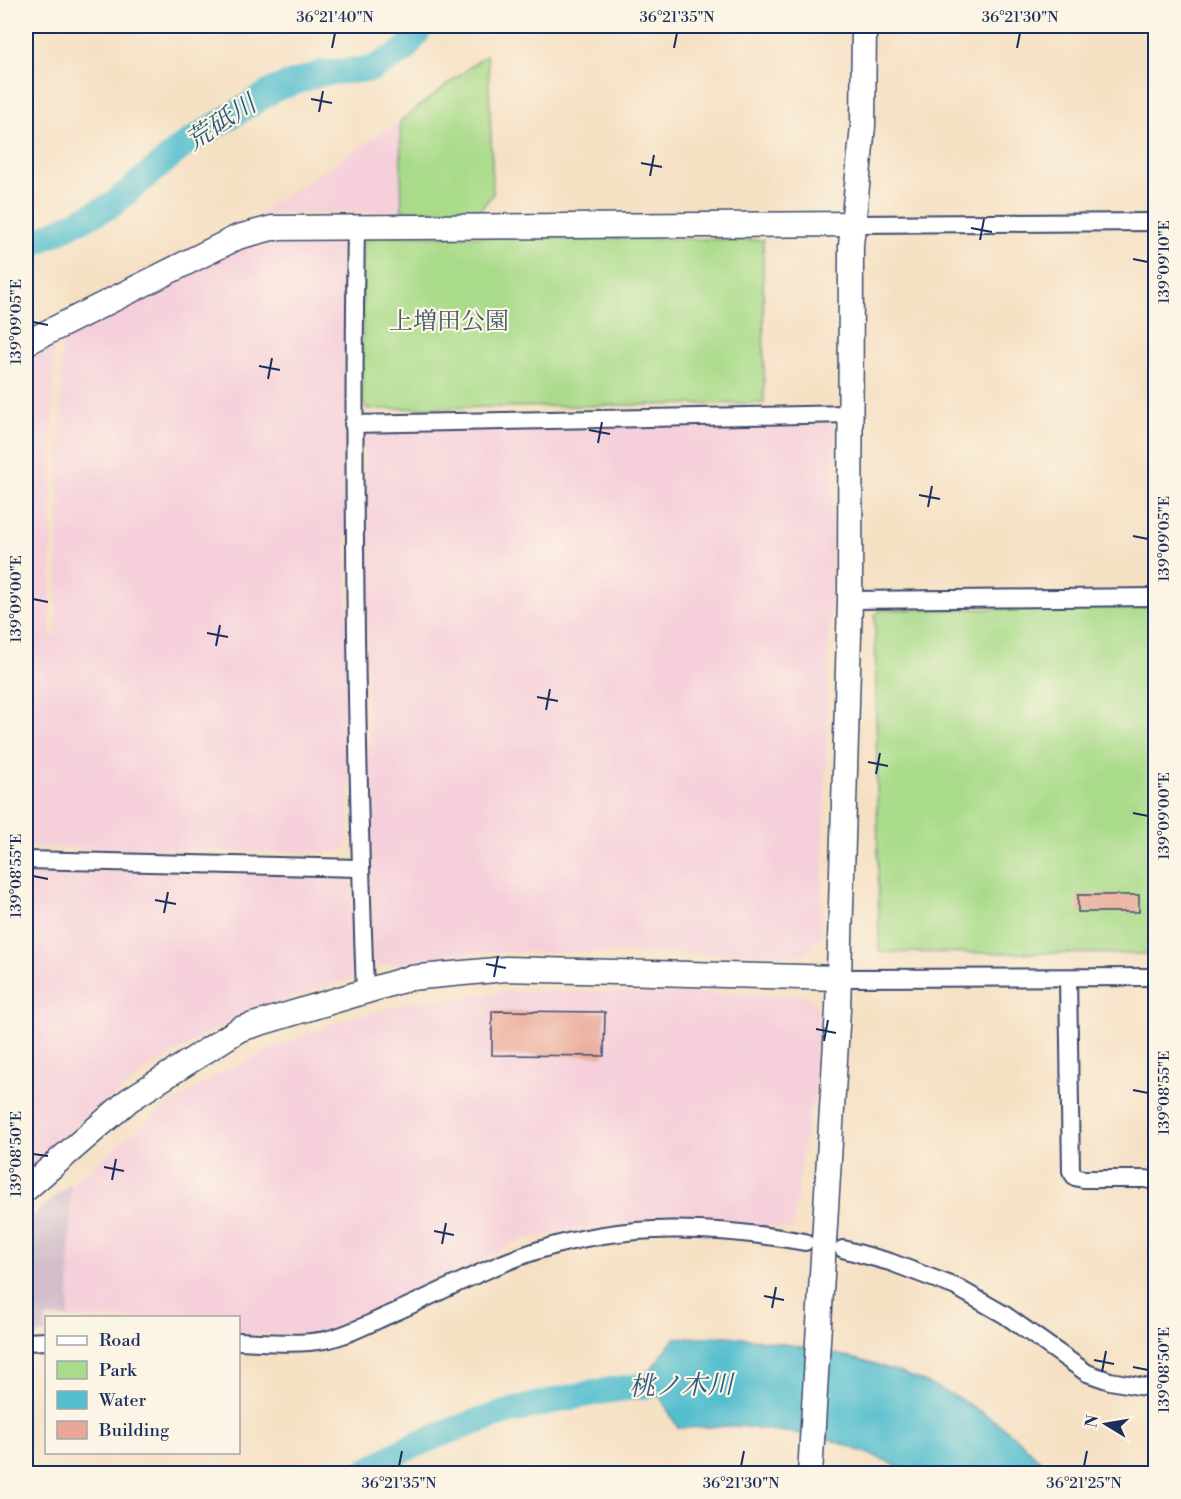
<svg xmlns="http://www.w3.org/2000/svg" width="1181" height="1499" font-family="'Libre Bodoni','Noto Serif JP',serif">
<rect width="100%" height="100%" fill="#fcf5e5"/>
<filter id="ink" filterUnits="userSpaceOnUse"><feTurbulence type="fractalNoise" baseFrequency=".0167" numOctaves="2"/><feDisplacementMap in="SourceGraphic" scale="12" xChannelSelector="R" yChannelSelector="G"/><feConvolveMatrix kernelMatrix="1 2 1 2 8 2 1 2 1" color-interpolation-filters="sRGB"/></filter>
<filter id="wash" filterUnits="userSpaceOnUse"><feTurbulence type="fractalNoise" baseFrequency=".008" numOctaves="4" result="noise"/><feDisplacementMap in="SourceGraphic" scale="24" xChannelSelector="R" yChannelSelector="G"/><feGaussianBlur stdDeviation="1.35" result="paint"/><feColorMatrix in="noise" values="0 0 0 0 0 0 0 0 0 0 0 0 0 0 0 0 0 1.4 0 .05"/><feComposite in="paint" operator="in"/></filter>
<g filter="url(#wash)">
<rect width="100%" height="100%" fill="#f5e0c3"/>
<!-- built -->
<g fill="#f5cfda">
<path d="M400 121 402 211 255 215Z"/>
<path d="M338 235 345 244 349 841 346 848 336 853 26 847V356L54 340 50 635 56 636 62 334 253 239Z"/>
<path d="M828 423 835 429 821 937 804 954 496 952 437 957 374 967 372 957 364 437 371 431Z"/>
<path d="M26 868 346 874 351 882 354 973 349 979 246 1013 205 1035 150 1068 58 1141 26 1170Z"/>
<path d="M517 991 806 995 818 1009 815 1087 802 1154 793 1229 711 1220 679 1219 580 1229 518 1241 473 1265 324 1334H239L238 1318H69L71 1184 156 1114 220 1073 333 1023 404 1004Z"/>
</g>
<!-- industrial -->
<path fill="#d1bdcb" d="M71 1184 69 1317 46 1318V1334L26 1335V1221Z"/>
<!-- green -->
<g fill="#aadb8a" stroke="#628574" stroke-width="1.5">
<path d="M486 55 488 60 493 194 480 210 402 211 400 121Z"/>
<path d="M376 235 763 240 764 403 367 409 362 400 363 245 365 239Z"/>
<path d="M1155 607V954L879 952 875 615 881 610Z"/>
</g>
<!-- water -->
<path fill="#53bece" stroke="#377696" stroke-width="1.5" d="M727 1336C843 1349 974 1378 1050 1473H909L887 1461 824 1437 739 1426 678 1428 647 1374 675 1338Z"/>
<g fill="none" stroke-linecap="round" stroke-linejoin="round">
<!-- river -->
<g stroke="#53bece" stroke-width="26">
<path d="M26 247 112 205 184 145 275 89 322 73 372 69 404 51 422 26"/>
<path d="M362 1474C380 1464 397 1452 415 1445 502 1407 594 1389 688 1381"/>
</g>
</g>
<g id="blocks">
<!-- building -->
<g fill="#eaa797">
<rect x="1078" y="895" width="61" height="17"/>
<path d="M492 1011 605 1012 604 1056 492 1055Z"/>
</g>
</g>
</g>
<g filter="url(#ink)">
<use href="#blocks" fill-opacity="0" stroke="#3c4a6d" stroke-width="1.5"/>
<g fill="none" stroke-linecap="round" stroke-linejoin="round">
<!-- street casing -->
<g stroke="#3c4a6d" stroke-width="20">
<g id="street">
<path d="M853 224 1156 222"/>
<path d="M356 227C352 482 356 737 365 992"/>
<path d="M353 424 851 414"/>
<path d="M850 600 1156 597"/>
<path d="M26 860 359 868"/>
<path d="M839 978 1156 977"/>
<path d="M1068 978 1071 1171 1075 1177 1083 1179H1146L1156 1182"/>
<path d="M843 1249 890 1262 956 1287 1005 1315 1087 1373 1110 1381 1156 1389"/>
<path d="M238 1341C266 1342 298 1345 325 1340 349 1335 370 1323 393 1313 441 1292 489 1266 539 1250 627 1222 716 1226 805 1242"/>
<path d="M26 1342 46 1341"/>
</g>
</g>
<!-- secondary casing -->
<g stroke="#3c4a6d" stroke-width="27">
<g id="secondary">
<path d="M26 343 238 237 272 228 853 224"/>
<path d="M26 1189 129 1100 240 1029 410 978 506 969 839 978"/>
<path d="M810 1474 838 1009 850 600 851 245 863 126 864 26"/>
</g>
</g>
<!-- street -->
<use href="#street" stroke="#fff" stroke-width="16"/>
<!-- secondary -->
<use href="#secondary" stroke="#fff" stroke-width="24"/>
</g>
</g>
<!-- ticks -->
<path fill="none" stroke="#1b2f5e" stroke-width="2" d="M332 48 335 33M674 48 677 33M1017 48 1020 33M311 99 332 103M319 112 323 91M641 163 662 167M650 176 654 155M971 228 992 232M980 240 984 219M1133 259 1148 262M33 322 48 325M259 366 280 370M268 379 272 358M589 430 610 434M598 443 602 422M919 495 940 499M928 507 932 486M1133 536 1148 539M33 599 48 602M207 633 228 637M216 646 220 625M537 697 558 701M546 710 550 689M868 762 888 766M876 774 880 753M1133 813 1148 816M33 876 48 879M155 900 176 904M164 913 168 892M486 964 506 968M494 977 498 956M816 1029 836 1033M824 1041 828 1020M1133 1090 1148 1093M33 1154 48 1156M104 1167 124 1171M112 1180 116 1159M434 1231 454 1235M442 1244 446 1223M764 1296 784 1300M772 1308 776 1287M1094 1360 1114 1364M1133 1367 1148 1370M1102 1372 1106 1351M399 1466 402 1451M741 1466 744 1451M1084 1466 1087 1451"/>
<g text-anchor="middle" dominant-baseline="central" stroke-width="4.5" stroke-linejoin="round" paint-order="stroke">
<!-- park labels -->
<g font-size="24" fill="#3f5a69" stroke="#fcf5e5">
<text x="449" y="322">上増田公園</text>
</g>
<!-- water labels -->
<g font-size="26" font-style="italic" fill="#2c5a80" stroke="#fcf5e5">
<text transform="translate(221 123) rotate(-33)">荒砥川</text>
<text transform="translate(681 1386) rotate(-1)">桃ノ木川</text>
</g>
</g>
<!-- margin -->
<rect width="1181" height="1499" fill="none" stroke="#fcf5e5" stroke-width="66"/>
<!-- legend -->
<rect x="45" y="1316" width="195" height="138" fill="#fcf5e5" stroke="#a2a6af" stroke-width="1.5"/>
<rect x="57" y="1336" width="30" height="9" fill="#ffffff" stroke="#a2a6af" stroke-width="1.5"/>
<text x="99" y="1346" font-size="18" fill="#1b2f5e">Road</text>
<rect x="57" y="1361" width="30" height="18" fill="#aadb8a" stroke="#a2a6af" stroke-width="1.5"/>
<text x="99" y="1376" font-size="18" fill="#1b2f5e">Park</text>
<rect x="57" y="1391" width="30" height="18" fill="#53bece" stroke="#a2a6af" stroke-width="1.5"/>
<text x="99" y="1406" font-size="18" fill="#1b2f5e">Water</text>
<rect x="57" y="1421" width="30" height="18" fill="#eaa797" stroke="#a2a6af" stroke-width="1.5"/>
<text x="99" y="1436" font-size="18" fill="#1b2f5e">Building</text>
<!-- north arrow -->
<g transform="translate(1106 1424) rotate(281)" stroke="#fcf5e5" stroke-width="4.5" paint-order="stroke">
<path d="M0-4.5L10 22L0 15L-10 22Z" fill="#1b2f5e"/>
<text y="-9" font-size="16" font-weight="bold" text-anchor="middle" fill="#1b2f5e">N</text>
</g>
<rect x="33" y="33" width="1115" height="1433" fill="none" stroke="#1b2f5e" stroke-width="2"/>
<g font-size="15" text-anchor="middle" fill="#1b2f5e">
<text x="335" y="22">36°21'40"N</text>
<text x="677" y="22">36°21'35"N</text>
<text x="1020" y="22">36°21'30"N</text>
<text transform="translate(1164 262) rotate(-90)" y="5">139°09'10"E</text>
<text transform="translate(16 322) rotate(-90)" y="5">139°09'05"E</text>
<text transform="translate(1164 539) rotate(-90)" y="5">139°09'05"E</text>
<text transform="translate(16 599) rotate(-90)" y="5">139°09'00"E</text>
<text transform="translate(1164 816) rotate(-90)" y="5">139°09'00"E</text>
<text transform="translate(16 876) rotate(-90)" y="5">139°08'55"E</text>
<text transform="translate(1164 1093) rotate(-90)" y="5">139°08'55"E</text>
<text transform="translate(16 1154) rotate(-90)" y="5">139°08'50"E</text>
<text transform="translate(1164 1370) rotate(-90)" y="5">139°08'50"E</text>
<text x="399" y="1488">36°21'35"N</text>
<text x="741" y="1488">36°21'30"N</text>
<text x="1084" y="1488">36°21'25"N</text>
</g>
</svg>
